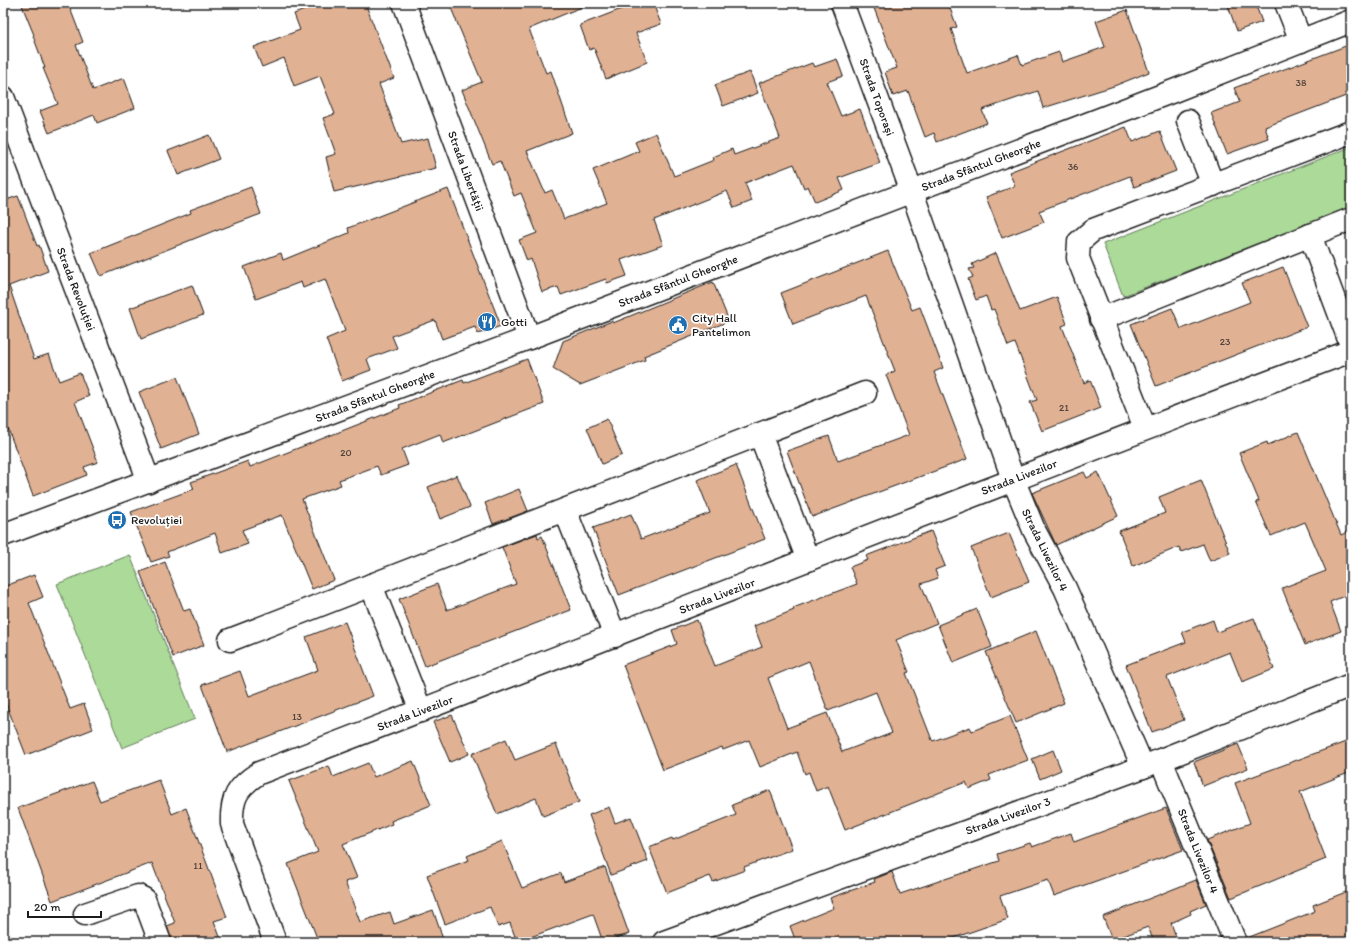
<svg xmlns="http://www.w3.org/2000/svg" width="1354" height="945" font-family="Itim,sans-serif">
<rect width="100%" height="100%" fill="#fff"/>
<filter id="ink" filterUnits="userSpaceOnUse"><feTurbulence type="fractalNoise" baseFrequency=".025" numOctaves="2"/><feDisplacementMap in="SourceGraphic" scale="8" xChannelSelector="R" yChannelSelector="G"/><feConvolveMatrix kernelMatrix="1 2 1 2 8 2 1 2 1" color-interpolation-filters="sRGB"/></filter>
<g filter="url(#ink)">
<!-- green -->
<g fill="#abda99" stroke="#647b5a">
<path d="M1351 147V207L1123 296 1103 244Z"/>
<path d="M130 555 195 719 122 748 57 584Z"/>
</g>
<!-- building -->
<g fill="#e1b193" stroke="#1c1c1c" fill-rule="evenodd">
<path d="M21 3H68L83 42 76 45 93 90 124 78 135 108 97 123 94 115 49 133 40 111 58 104 43 68H45L33 36 34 35Z"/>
<path d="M323 3H365L394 78 379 84 401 144 428 138 436 168 334 192 326 157 336 154 323 118 335 114 320 76 294 86 284 58 262 67 254 47 300 30 294 14Z"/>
<path d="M463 3H591L529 29 546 73 551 71 572 133 527 151 545 193 552 190 564 219 607 203 593 170 639 151 635 142 656 133 674 176 714 160 713 157 732 149 734 155 780 138 759 83 812 63 814 67 837 59 843 76 827 82 841 116 860 109 880 163 839 178 844 190 815 202 808 186 804 188 794 164 745 183 752 201 734 208 727 191 654 220 663 245 621 260 627 276 607 283 606 279 561 295 558 287 542 292 531 259 527 261 519 240 537 233 521 193 514 196 500 161 492 164 462 90 482 82 451 8Z"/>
<path d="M637 3H653L661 24 636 33 647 62 606 79 594 48 589 50 580 25Z"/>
<path d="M872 3H948L957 27 951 29 967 73 1018 55 1022 65 1059 52 1062 62 1105 47 1096 21 1127 10 1149 72 1114 86 1043 108 1038 91 982 110 987 123 937 142 934 133 925 137 908 91 893 96 885 72 897 68Z"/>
<path d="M1227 3H1255L1262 22 1237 31Z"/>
<path d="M1351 44V94L1265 127 1269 139 1227 154 1211 113 1240 102 1234 88Z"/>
<path d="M750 72 758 93 723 106 715 85Z"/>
<path d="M1126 127 1132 142 1160 131 1176 171 1134 187 1130 176 1039 211 1044 222 1002 238 986 197 1015 186 1009 172Z"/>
<path d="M209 135 219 159 178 175 168 151Z"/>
<path d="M251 187 261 214 216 231V230L101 276 91 253 191 213 190 210Z"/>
<path d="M448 189 501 326 478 334 475 327 442 339 435 320 392 336 397 348 367 359 371 370 342 381 326 339 345 331 325 279 303 288 301 282 256 299 244 267 281 253 283 260 349 233 348 228Z"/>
<path d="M18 196 37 246 39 245 48 271 9 286 34 359 49 354 59 381 80 373 89 396 75 402 98 462 84 467 87 475 33 496 8 429 3 431V201Z"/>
<path d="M888 251 912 310 920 307 943 368 934 372 967 459 812 517 787 451 829 436 838 461 909 435 886 375 895 371 866 296 793 324 781 293Z"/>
<path d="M996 253 1020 311 1057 297 1067 324 1062 326 1084 383 1090 380 1101 408 1042 431 1030 402 1037 400 1015 343 1008 346 994 309 991 310 986 296 976 300 968 279 973 277 969 269 974 268 972 264Z"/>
<path d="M1283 267 1307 327 1156 386 1131 324 1172 308 1181 329 1250 302 1242 283Z"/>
<path d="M713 282 729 321 644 356 645 360 580 385 553 369 563 341 612 321 613 323Z"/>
<path d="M192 285 203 315 141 339 130 308Z"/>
<path d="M527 359 544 404 443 443 440 434 402 449 408 465 381 475 377 466 339 480 341 485 302 499 334 580 312 589 282 515 242 530 248 544 222 553 215 533 167 552 169 556 151 562 131 512 194 489 191 482 248 461 250 467 400 408 399 405 463 380 464 383Z"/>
<path d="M177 377 199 434 161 449 139 392Z"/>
<path d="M607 419 622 455 602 464 587 428Z"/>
<path d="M1298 432 1341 535 1351 530V593L1330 602 1341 631 1305 645 1282 588 1326 571 1305 522 1271 536 1256 502 1259 501 1239 453 1267 442 1268 445Z"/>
<path d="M736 465 765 539 619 595 593 528 631 514 641 539 710 513 697 480Z"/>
<path d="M1084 472 1087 478 1098 472 1118 516 1056 545 1032 493Z"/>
<path d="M457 475 470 507 440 519 428 487Z"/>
<path d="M1201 480 1230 553 1210 561 1203 544 1181 552 1179 547 1133 566 1119 531 1165 513 1159 497Z"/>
<path d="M519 489 528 511 493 524 485 503Z"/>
<path d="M931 531 945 566 935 570 938 578 921 584 937 623 896 640 909 672 906 673 932 740 933 741 970 727 972 731 1010 716 1028 760 989 775 991 780 969 789 966 782 845 830 828 786 816 791 809 772 805 774 797 752 760 767 749 740 723 750 722 747 663 770 623 665 677 644 672 630 697 620 715 666 762 647 754 626 794 610 793 608 857 584 850 567 868 560 866 556ZM809 661 828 711 876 692 892 733 842 752 827 713 787 728 768 678Z"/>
<path d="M1009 533 1029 582 991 597 971 548Z"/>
<path d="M537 534 538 538 542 536 571 610 425 666 399 599 437 584 447 610 516 584 502 547Z"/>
<path d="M165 562 184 611 190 609 204 645 173 657 140 572Z"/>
<path d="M34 575 43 597 29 603 70 709 84 704 93 729 26 755 3 696V587Z"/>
<path d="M977 609 992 647 953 663 938 625Z"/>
<path d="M1254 618 1274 669 1242 682 1230 652 1167 677 1184 720 1152 732 1126 665 1186 642 1182 632 1213 620 1217 632Z"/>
<path d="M345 622 373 696 227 752 202 685 240 671 249 696 318 670 306 637Z"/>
<path d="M1036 631 1064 703 1016 723 986 652Z"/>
<path d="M452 715 469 754 450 762 433 722Z"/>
<path d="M506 739 515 760 556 744 579 802 543 816 536 798 497 814 472 754Z"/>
<path d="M1351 740V772L1300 792 1326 859 1231 898 1207 840 1250 823 1235 783Z"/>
<path d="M1238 744 1248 768 1203 786 1194 762Z"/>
<path d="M1053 750 1061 770 1040 779 1032 759Z"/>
<path d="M413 761 431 805 391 821 392 824 343 844 357 878 345 882 360 922 390 912 394 924 433 910 444 942H313V939L317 938 288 864 318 852 289 781 329 766 333 777 368 763 374 777Z"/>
<path d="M159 780 172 814 186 808 227 917 214 921 222 942H172L167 926 175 923 152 863 52 901 18 808 92 781 100 801Z"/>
<path d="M770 790 792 849 744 867 745 870 713 882 710 876 667 893 649 847 672 838 673 840 736 815 732 805Z"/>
<path d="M609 807 615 823 631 817 648 861 611 875 589 815Z"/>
<path d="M1166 808 1183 850 1054 896 1048 880 1000 896 1008 919 942 942H796L790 926 834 908 830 898 875 882 874 879 892 872 900 894 999 861 997 854 1030 843 1032 847 1071 833 1074 842Z"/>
<path d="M502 841 522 888 561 873 564 882 605 867 629 934 603 942 593 914 517 942 510 923 498 927 490 907 445 924 427 875 469 860 467 856Z"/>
<path d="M1196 880 1206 904 1190 911 1191 914 1171 923 1178 942H1154L1148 927 1112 940 1103 917Z"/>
<path d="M1351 890V938L1341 942H1247V938L1315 911 1313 905Z"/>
</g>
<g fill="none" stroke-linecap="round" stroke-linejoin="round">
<!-- minor casing -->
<g stroke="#1c1c1c" stroke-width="25">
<g id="minor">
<path d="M404 3 529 338"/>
<path d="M842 3 912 192 1013 479 1034 530 1065 588 1143 767"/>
<path d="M1286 3 1301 41"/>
<path d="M3 97 149 481"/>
<path d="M1188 121 1213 185"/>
<path d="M1310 235 1351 345"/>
<path d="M1101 319 1351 219"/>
<path d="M1145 428 1078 258 1079 242 1093 230 1351 132"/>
<path d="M760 434 808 560"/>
<path d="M565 510 615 636"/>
<path d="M3 535 529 338 1176 90 1351 21"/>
<path d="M371 585 421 711"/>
<path d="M230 640 865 393"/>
<path d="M1161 760 1235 942"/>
<path d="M85 914 138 896 144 899 160 942"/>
<path d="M275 942 232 824C231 798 237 787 259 773 623 633 986 488 1351 351"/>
<path d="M664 942 1143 767 1351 685"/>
</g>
</g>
<!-- minor -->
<use href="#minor" stroke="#fff" stroke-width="22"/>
</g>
</g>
<!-- icons -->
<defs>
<g id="restaurant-disc" transform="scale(1)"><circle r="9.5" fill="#1f6fb2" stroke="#fff"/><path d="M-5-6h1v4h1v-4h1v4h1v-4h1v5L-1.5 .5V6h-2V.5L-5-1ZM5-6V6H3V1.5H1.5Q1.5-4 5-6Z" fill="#fff"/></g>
<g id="civic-disc" transform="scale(1)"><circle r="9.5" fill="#1f6fb2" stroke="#fff"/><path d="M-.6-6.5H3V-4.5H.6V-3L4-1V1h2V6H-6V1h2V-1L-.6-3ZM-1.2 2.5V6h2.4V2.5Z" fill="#fff"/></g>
<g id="bus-disc" transform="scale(1)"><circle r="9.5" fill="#1f6fb2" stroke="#fff"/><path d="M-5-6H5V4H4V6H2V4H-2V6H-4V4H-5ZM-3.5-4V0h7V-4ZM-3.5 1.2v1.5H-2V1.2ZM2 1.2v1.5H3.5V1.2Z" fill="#fff"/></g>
</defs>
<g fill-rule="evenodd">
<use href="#restaurant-disc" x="487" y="322"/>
<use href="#civic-disc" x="678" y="325"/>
<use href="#bus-disc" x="117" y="520"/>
</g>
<g text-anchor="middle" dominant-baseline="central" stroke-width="3.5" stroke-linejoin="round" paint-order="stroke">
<!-- number labels -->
<g font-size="10" fill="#4d413a">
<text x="1301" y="82">38</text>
<text x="1073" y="166">36</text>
<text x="1225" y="341">23</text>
<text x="1064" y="407">21</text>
<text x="346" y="452">20</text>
<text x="297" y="716">13</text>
<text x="198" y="865">11</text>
</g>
<!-- street labels -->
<g font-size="12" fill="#1c1c1c" stroke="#fff">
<text transform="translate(877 97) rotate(70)">Strada Toporași</text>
<text transform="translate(981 165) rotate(-21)">Strada Sfântul Gheorghe</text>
<text transform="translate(466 171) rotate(70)">Strada Libertății</text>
<text transform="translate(678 281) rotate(-21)">Strada Sfântul Gheorghe</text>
<text transform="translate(76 289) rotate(69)">Strada Revoluției</text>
<text transform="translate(375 396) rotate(-21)">Strada Sfântul Gheorghe</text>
<text transform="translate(1019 477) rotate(-21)">Strada Livezilor</text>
<text transform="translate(1045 550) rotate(64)">Strada Livezilor 4</text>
<text transform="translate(717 596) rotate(-21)">Strada Livezilor</text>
<text transform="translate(415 713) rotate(-21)">Strada Livezilor</text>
<text transform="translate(1008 816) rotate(-20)">Strada Livezilor 3</text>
<text transform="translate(1198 851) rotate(68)">Strada Livezilor 4</text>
</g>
<!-- poi labels -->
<g font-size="12" fill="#1c1c1c" stroke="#fff" text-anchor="start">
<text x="692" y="318">City Hall<tspan x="692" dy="14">Pantelimon</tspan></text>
<text x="501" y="322">Gotti</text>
<text x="131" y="520">Revoluției</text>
</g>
</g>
<!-- margin -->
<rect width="1354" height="945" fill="none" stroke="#fff" stroke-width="16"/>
<rect x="8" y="8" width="1338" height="929" fill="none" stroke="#1c1c1c" stroke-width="1.5" filter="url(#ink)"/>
<!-- scale -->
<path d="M28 911v6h73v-6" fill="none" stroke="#1c1c1c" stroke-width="2"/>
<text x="34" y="911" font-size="12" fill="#1c1c1c" stroke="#ffffff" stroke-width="3" paint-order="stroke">20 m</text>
</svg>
